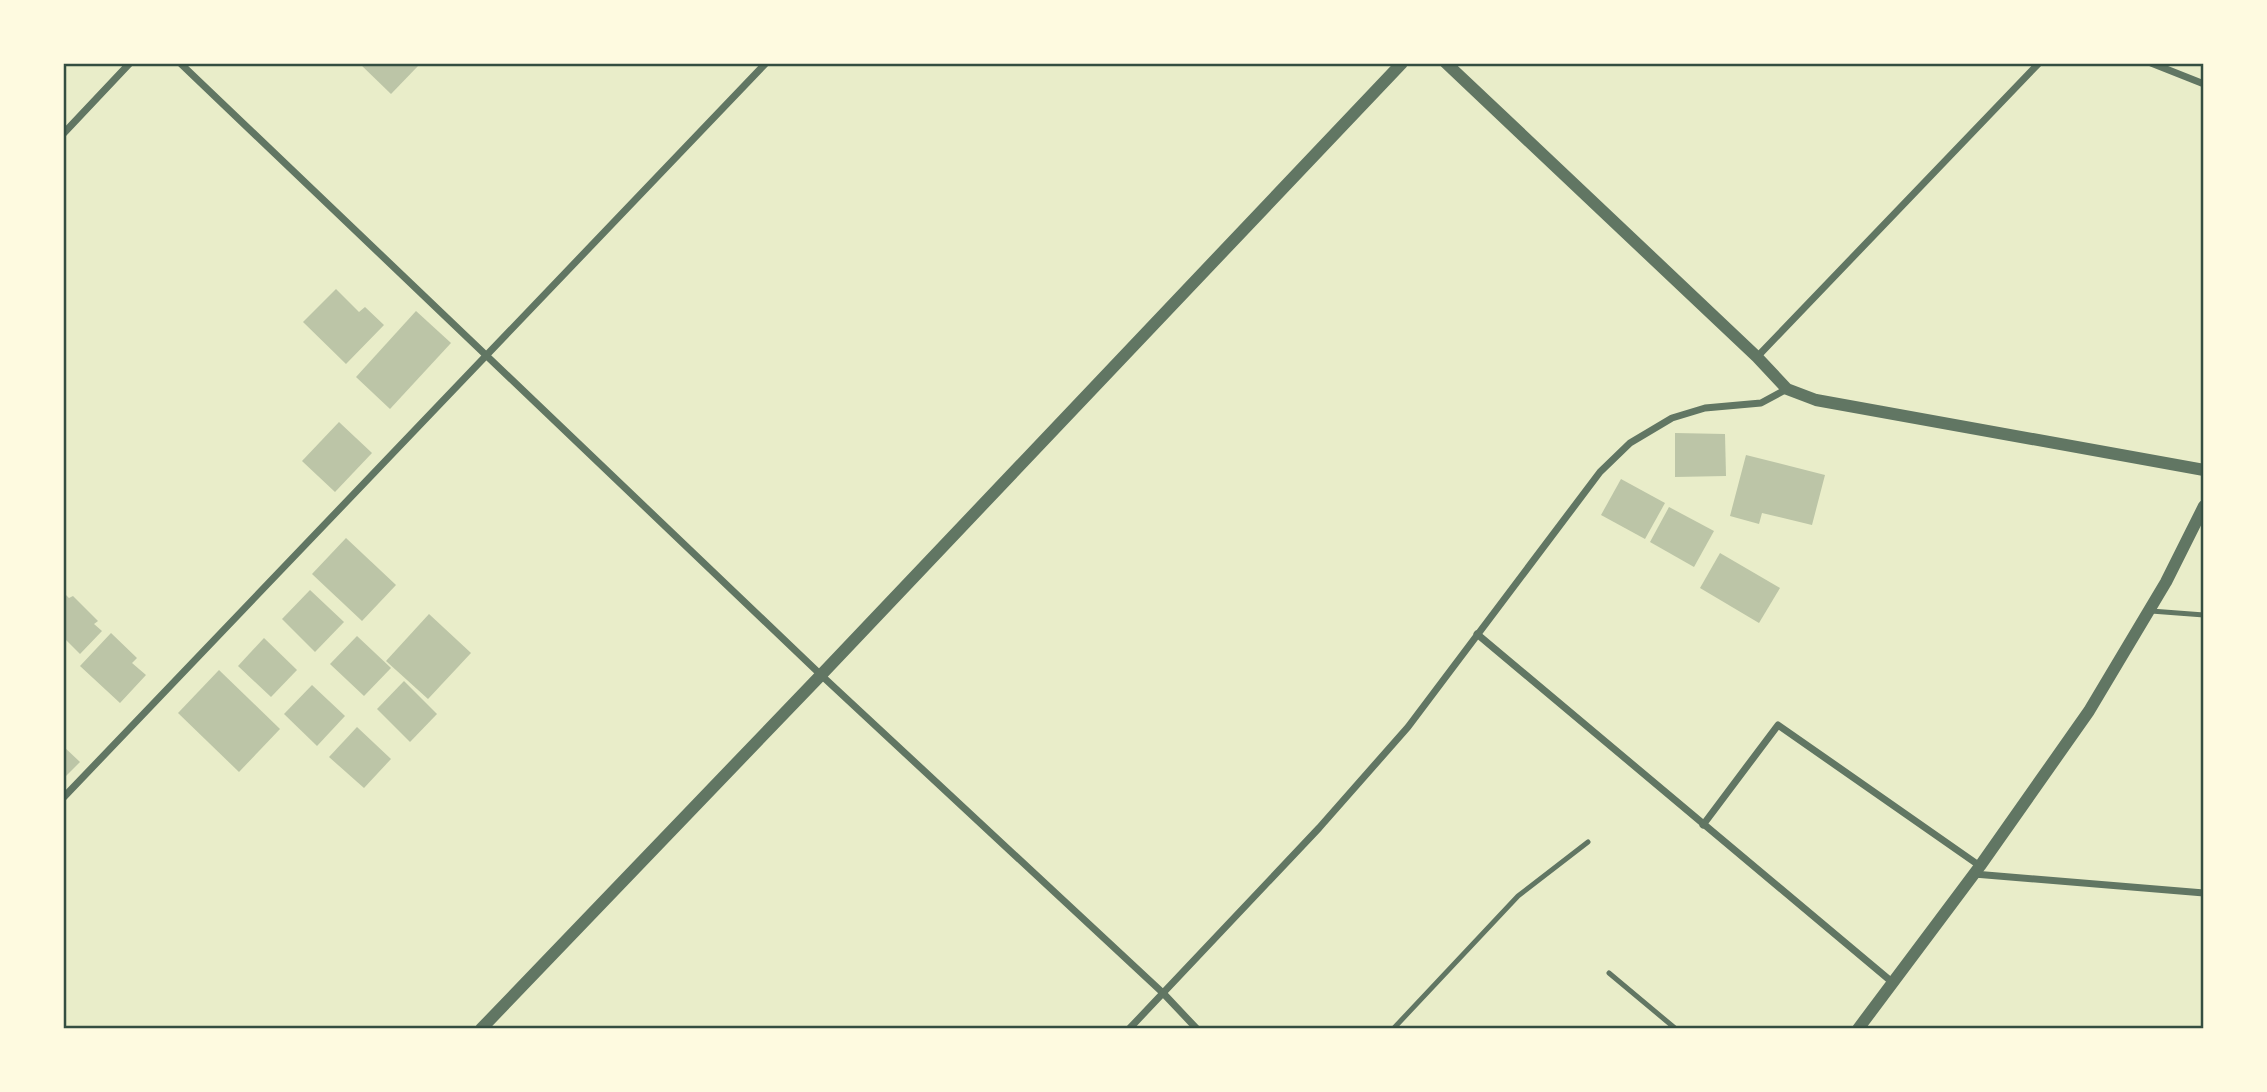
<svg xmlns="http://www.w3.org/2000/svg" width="2267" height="1092" font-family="'PT Sans',sans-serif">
<rect width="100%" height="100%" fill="#e9edc9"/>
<!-- building -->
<g fill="#bcc5a7">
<path d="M359 63H417L419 65 391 94Z"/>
<path d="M336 289 359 312 365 307 384 325 346 364 303 322Z"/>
<path d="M416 311 451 343 390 409 356 377Z"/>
<path d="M339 422 372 453 335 492 302 461Z"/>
<path d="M1675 433 1725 434 1726 476 1675 477Z"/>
<path d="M1746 455 1825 475 1812 525 1762 513 1759 524 1730 516Z"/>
<path d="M1621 479 1665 503 1645 539 1601 515Z"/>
<path d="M1669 507 1714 531 1694 567 1650 542Z"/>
<path d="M346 538 396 585 362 621 312 574Z"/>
<path d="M1720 553 1780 588 1759 623 1700 588Z"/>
<path d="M310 590 344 622 315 652 282 619Z"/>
<path d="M63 592 69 598 73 596 98 621 94 624 102 631 80 654 63 637Z"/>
<path d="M429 614 471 653 428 699 386 661Z"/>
<path d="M111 633 137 658 132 663 146 675 120 703 80 666Z"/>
<path d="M357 636 391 668 364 696 330 664Z"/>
<path d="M264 638 297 670 271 697 238 666Z"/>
<path d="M219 670 280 729 239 772 178 713Z"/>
<path d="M404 681 437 714 410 742 377 709Z"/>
<path d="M312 685 345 716 317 746 284 714Z"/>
<path d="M357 727 391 759 364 788 329 757Z"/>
<path d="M63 746 80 762 63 779Z"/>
</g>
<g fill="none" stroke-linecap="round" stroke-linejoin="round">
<!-- service -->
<g stroke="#617663" stroke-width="5">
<path d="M2151 611 2204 615"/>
<path d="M1609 973 1676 1029"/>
<path d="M1393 1029 1518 896 1588 842"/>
</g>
<!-- minor -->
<g stroke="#617663" stroke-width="7">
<path d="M180 63 821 675 1163 993 1197 1029"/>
<path d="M2151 63 2204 84"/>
<path d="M63 134 130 63"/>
<path d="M1757 357 2039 63"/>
<path d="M1477 634 1892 982"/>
<path d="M63 798 766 63"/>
<path d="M1703 825 1778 725 1980 866"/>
<path d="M1974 874 2204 893"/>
<path d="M63 1028 64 1029"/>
<path d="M1129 1029 1319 828 1408 727 1600 472 1630 443 1672 418 1705 408 1761 403 1787 389"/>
</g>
<!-- tertiary -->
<g stroke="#617663" stroke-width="12">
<path d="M1446 63 1757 357 1787 389 1816 400 2204 470"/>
<path d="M481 1029 821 675 1402 63"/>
<path d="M1858 1029 1980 866 2089 711 2166 582 2204 506"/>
</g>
</g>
<!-- border -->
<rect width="2267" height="1092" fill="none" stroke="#fefae0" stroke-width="130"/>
<rect x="65" y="65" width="2137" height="962" fill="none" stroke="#344e41" stroke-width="2.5"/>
</svg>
